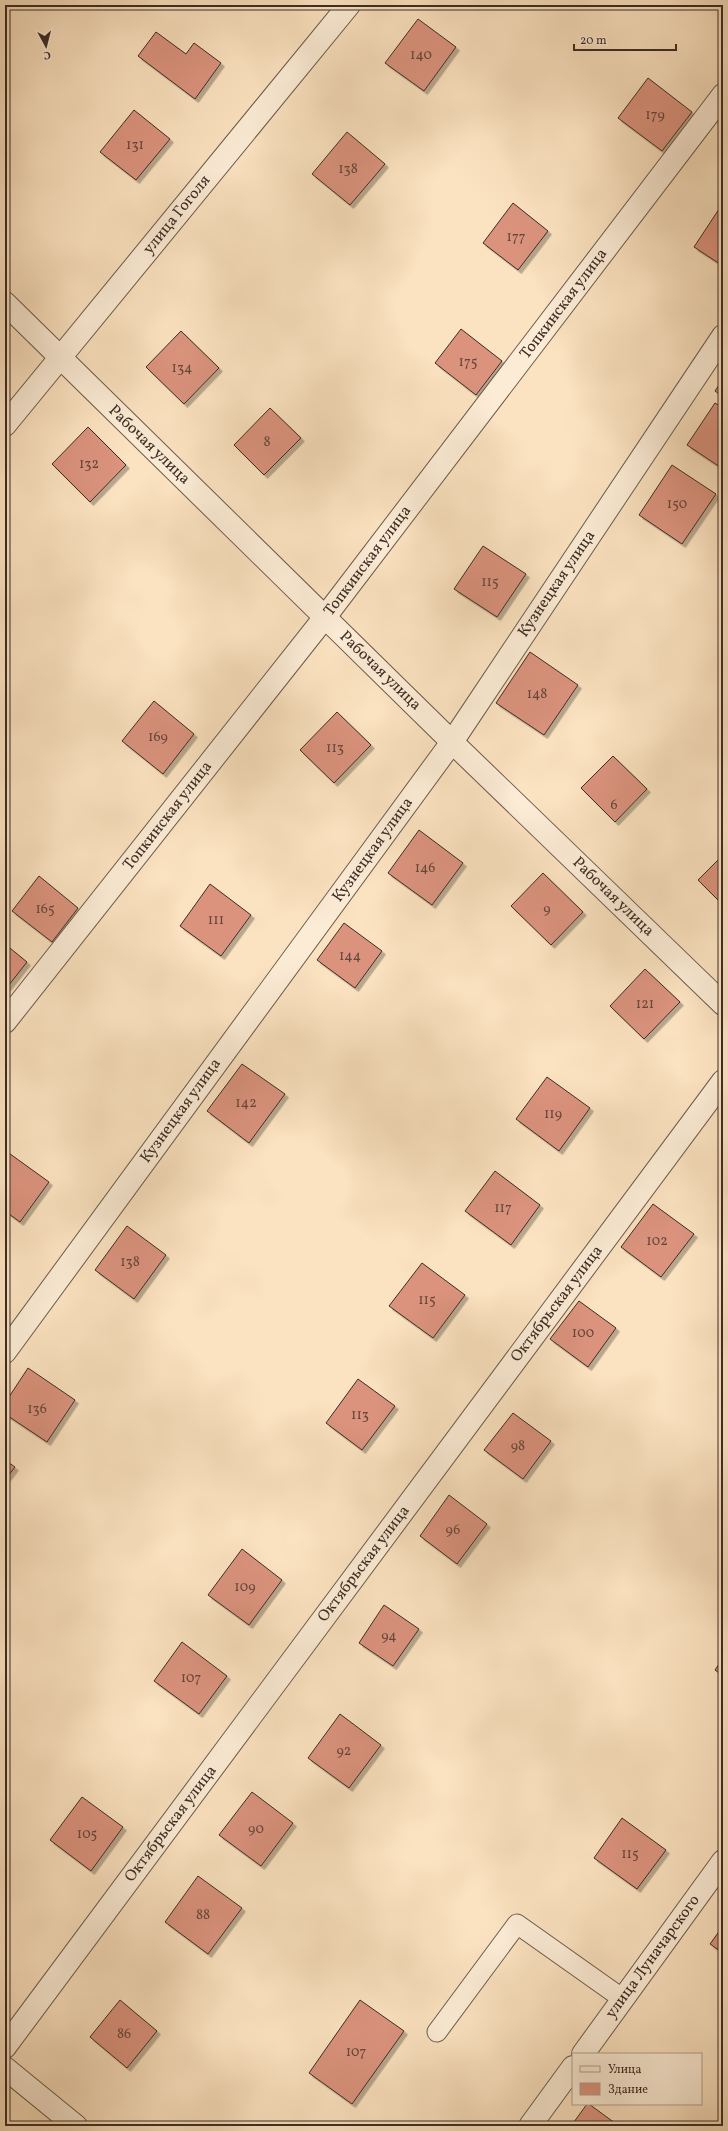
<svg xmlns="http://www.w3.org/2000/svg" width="728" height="2131" font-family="Vollkorn,serif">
<defs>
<filter id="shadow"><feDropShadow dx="3.5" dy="3.5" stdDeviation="0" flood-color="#0004"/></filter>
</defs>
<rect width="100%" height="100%" fill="#fbe2c0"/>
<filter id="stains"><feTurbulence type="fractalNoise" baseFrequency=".005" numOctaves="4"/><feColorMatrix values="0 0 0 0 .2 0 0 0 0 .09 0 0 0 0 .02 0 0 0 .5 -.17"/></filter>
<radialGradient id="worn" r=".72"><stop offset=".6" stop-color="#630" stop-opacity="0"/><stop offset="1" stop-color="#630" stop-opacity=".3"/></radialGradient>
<!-- building -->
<g fill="#db937e" stroke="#3c2c24" filter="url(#shadow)">
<path d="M418 19 456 47 424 91 385 63Z"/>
<path d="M156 32 186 54 194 43 221 63 195 99 138 56Z"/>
<path d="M648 78 692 112 662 151 618 118Z"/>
<path d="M134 110 170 139 136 180 100 152Z"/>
<path d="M347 132 385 164 350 205 312 174Z"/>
<path d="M513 203 548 231 518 270 483 243Z"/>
<path d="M723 203V266L694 247Z"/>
<path d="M461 329 502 361 476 395 435 363Z"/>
<path d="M181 331 219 368 184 404 146 367Z"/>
<path d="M723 379V397L715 391Z"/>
<path d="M715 403 723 408V469L687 445Z"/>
<path d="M270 408 301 438 264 475 234 445Z"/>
<path d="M88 427 126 465 90 502 52 464Z"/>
<path d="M672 465 716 494 682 544 639 515Z"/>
<path d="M483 546 526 574 497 617 454 589Z"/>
<path d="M530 652 578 685 544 735 496 703Z"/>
<path d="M154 701 194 734 163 774 122 741Z"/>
<path d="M337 712 371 745 334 783 300 750Z"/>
<path d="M613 756 647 789 615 822 581 788Z"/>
<path d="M419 830 463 863 432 905 388 873Z"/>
<path d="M723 855V905L698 880Z"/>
<path d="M543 873 583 912 551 945 511 906Z"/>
<path d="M39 876 78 908 52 942 12 911Z"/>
<path d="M210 884 251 915 221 956 180 926Z"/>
<path d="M344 923 382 951 355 988 317 960Z"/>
<path d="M5 944 27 962 5 990Z"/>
<path d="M645 969 680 1002 644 1039 610 1006Z"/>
<path d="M242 1064 285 1094 249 1143 207 1111Z"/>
<path d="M547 1077 590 1108 559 1151 516 1119Z"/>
<path d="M6 1151 49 1182 20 1222 5 1211Z"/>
<path d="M495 1171 540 1205 511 1245 465 1211Z"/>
<path d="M653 1204 694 1234 661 1277 621 1247Z"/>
<path d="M127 1226 166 1255 134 1299 95 1270Z"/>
<path d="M422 1263 465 1295 433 1338 389 1306Z"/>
<path d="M579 1301 616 1328 588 1367 550 1339Z"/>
<path d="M28 1368 75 1400 47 1442 5 1414V1403Z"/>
<path d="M358 1379 395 1406 362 1450 326 1423Z"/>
<path d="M513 1413 551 1441 523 1479 484 1450Z"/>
<path d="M5 1460 15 1467 5 1480Z"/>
<path d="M449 1495 487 1524 457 1564 420 1536Z"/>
<path d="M242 1549 282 1580 249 1625 208 1595Z"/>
<path d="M384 1605 419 1629 393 1666 359 1643Z"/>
<path d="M182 1642 227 1676 199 1714 154 1681Z"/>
<path d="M723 1658V1676L715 1670Z"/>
<path d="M340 1714 381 1745 349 1788 308 1758Z"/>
<path d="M252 1792 293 1823 261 1866 219 1835Z"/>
<path d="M82 1797 123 1827 91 1871 50 1840Z"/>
<path d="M622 1818 666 1850 637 1889 594 1858Z"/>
<path d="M198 1876 242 1908 208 1954 165 1922Z"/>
<path d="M723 1926V1953L710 1944Z"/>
<path d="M120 2000 157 2031 127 2068 90 2037Z"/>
<path d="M360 2000 404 2031 352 2104 309 2073Z"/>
<path d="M587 2104H589L619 2126H571Z"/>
</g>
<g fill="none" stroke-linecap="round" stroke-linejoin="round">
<!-- service casing -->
<g stroke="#6c5a4b" stroke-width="21">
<path id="service" d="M437 2032 517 1924 623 1999"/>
</g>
<!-- minor casing -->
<g stroke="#6c5a4b" stroke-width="24">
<g id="minor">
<path d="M5 303 452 742 723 1004"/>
<path d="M5 425 349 5"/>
<path d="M5 1022 325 617 723 95"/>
<path d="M5 1352 452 742 723 336"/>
<path d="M5 2047 723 1081"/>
<path d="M583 2054 723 1861"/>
<path d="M530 2126 573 2067"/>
</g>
</g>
<!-- tertiary casing -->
<g stroke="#6c5a4b" stroke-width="24">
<path id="tertiary" d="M5 2068 76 2126"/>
</g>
<!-- service -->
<use href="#service" stroke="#fcecd6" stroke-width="19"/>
<!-- minor -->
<use href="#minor" stroke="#fcecd6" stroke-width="22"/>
<!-- tertiary -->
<use href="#tertiary" stroke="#fcecd6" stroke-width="22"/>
</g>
<g text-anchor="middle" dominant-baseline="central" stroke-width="3" stroke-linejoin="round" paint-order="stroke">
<!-- number labels -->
<g font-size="14" fill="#64463a">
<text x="421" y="55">140</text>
<text x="655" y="115">179</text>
<text x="135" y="145">131</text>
<text x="348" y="169">138</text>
<text x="516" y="237">177</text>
<text x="468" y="362">175</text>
<text x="182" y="368">134</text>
<text x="267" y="442">8</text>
<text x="89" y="464">132</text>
<text x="677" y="504">150</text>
<text x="490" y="582">115</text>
<text x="537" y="694">148</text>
<text x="158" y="737">169</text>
<text x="335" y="748">113</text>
<text x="614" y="805">6</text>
<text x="425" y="868">146</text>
<text x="45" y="909">165</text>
<text x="547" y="909">9</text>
<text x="216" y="920">111</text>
<text x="350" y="956">144</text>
<text x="645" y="1004">121</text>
<text x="246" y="1103">142</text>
<text x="553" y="1114">119</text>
<text x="503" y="1208">117</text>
<text x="657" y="1241">102</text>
<text x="130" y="1262">138</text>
<text x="427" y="1300">115</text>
<text x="583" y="1333">100</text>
<text x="37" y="1409">136</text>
<text x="360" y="1415">113</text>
<text x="518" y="1446">98</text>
<text x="453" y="1530">96</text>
<text x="245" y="1587">109</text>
<text x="389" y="1636">94</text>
<text x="191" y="1678">107</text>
<text x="344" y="1751">92</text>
<text x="256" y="1829">90</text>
<text x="87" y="1834">105</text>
<text x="630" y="1854">115</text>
<text x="203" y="1915">88</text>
<text x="124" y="2034">86</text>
<text x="356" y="2052">107</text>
</g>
<!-- street labels -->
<g font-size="16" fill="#3c2c24" stroke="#fcecd6">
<text transform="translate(177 215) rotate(-51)">улица Гоголя</text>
<text transform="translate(564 304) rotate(-53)">Топкинская улица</text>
<text transform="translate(149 445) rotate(44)">Рабочая улица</text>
<text transform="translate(368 561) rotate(-53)">Топкинская улица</text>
<text transform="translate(557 584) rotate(-56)">Кузнецкая улица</text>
<text transform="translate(380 671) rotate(44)">Рабочая улица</text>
<text transform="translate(168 816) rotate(-52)">Топкинская улица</text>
<text transform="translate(373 850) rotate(-54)">Кузнецкая улица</text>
<text transform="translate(613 897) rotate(44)">Рабочая улица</text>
<text transform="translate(181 1111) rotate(-54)">Кузнецкая улица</text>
<text transform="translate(557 1304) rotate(-53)">Октябрьская улица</text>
<text transform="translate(364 1564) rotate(-53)">Октябрьская улица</text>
<text transform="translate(171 1824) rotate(-53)">Октябрьская улица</text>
<text transform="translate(653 1957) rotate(-54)">улица Луначарского</text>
</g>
</g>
<!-- margin -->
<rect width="728" height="2131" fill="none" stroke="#fbe2c0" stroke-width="20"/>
<rect x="6" y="6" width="716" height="2119" fill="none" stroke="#3c2c24" stroke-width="2"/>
<rect x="10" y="10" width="708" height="2111" fill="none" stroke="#3c2c24"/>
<!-- legend -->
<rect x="572" y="2053" width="130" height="52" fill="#fcecd6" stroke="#af9f8f"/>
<rect x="580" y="2066" width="20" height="6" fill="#fcecd6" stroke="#af9f8f"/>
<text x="608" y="2073" font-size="12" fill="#3c2c24">Улица</text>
<rect x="580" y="2083" width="20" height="12" fill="#db937e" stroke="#af9f8f"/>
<text x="608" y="2093" font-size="12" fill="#3c2c24">Здание</text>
<!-- north arrow -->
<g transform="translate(46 46) rotate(173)" stroke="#fcecd6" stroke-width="3" paint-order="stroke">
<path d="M0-3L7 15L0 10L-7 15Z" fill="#3c2c24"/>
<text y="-6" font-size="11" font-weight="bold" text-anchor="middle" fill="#3c2c24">С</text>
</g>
<!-- scale -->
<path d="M574 44v6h102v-6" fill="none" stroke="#3c2c24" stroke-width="2"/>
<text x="580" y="44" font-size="12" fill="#3c2c24" stroke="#fcecd6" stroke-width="3" paint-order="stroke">20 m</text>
<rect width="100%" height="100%" filter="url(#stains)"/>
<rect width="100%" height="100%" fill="url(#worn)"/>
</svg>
